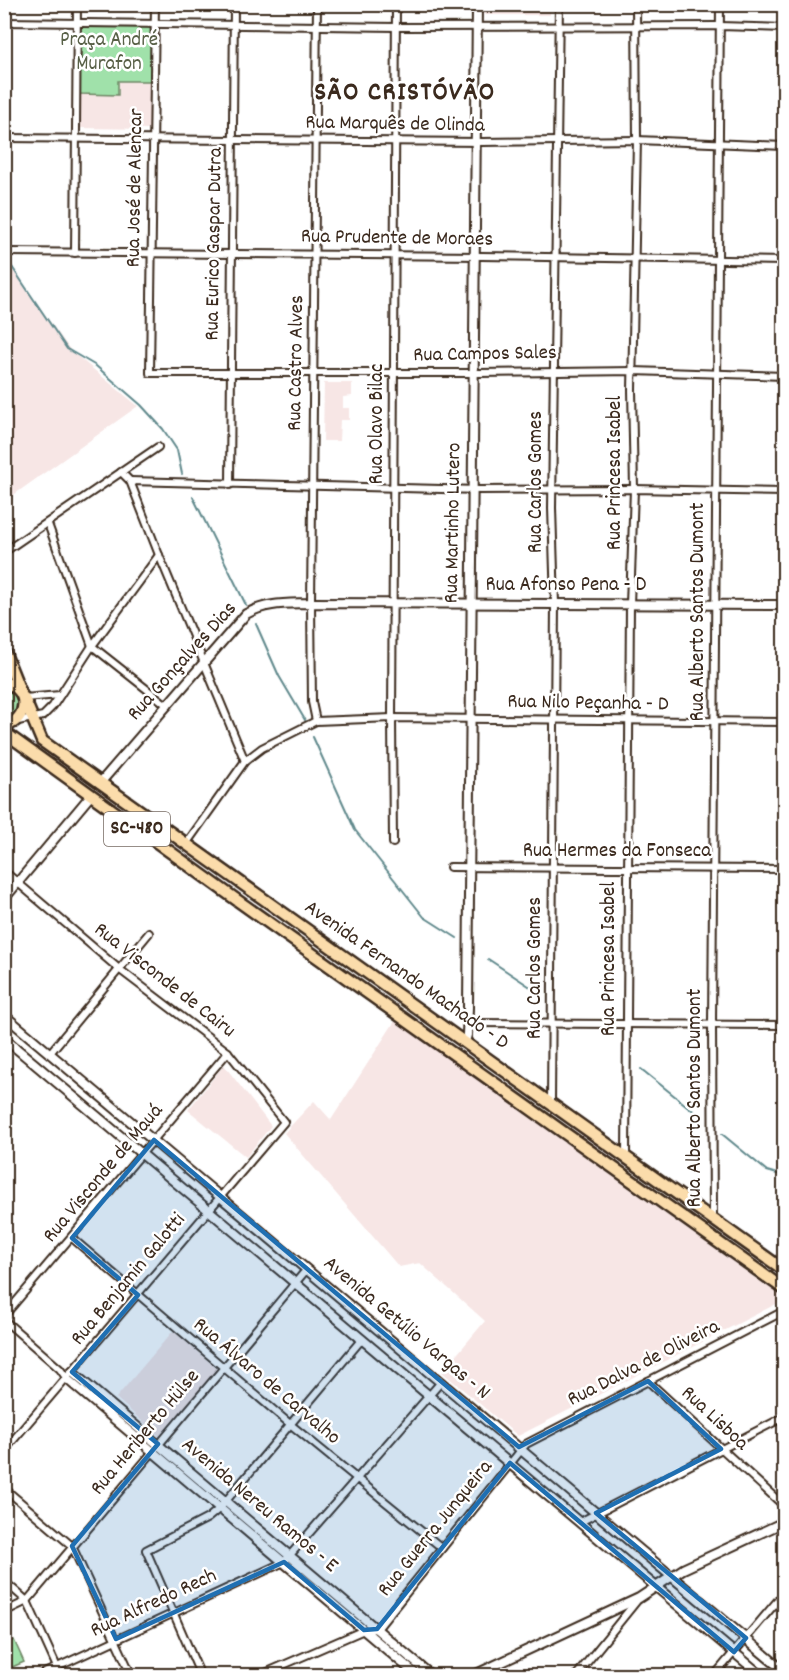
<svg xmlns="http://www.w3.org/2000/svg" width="789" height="1680" font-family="Dekko,sans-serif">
<rect width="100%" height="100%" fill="#fff"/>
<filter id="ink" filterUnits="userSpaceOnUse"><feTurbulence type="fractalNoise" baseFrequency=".0167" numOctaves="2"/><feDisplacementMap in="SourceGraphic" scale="12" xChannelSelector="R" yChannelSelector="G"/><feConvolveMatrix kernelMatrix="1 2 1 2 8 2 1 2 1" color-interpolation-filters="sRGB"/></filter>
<g filter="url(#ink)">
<!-- built -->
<g fill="#f7e6e5">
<rect x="484" y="5" width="66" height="10"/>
<path d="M118 81H150L149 129 79 128 80 94 117 95Z"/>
<path d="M4 257 71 351 138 406 5 501Z"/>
<path d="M324 383H352V396L343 397V408H349V420H340L339 441H323Z"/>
<path d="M395 1021 784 1298V1300L518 1436 442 1372 485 1321 420 1263 399 1267 284 1133 314 1101 331 1120Z"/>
<path d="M224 1065 271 1126 246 1157 188 1110Z"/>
<path d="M173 1331 217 1369 159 1436 116 1398Z"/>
</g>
<!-- green -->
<g fill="#a0e1aa" stroke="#6e8664" stroke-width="1.5">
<path d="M81 26H151L150 81H118V95L80 94Z"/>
<path d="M4 688 16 694 20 706 14 717 4 721Z"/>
<path d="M14 1640 24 1662 5 1670V1644Z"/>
</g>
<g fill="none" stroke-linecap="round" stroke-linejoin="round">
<!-- stream -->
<g stroke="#60898c" stroke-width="2">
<path d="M4 255 67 349 96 366 141 405 163 429 177 450 182 474"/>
<path d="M193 497 246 605"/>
<path d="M256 624 279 676 305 720"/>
<path d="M313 737 355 830 424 917 457 938"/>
<path d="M488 959 538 992"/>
<path d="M641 1069 702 1118"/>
<path d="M722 1134 767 1171 784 1176"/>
</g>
<!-- minor casing -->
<g stroke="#3b2a1e" stroke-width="10">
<g id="minor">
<path d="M155 4 150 373H480L634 371 784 376"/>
<path d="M4 22 396 27 720 26 784 28"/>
<path d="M4 138 483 142 637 140 784 146"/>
<path d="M8 252 482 256 784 261"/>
<path d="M75 253 77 4"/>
<path d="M121 472 130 481 159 555 245 761"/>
<path d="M130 481 480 490 634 489 784 492"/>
<path d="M230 485 234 4"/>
<path d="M48 524 92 646 168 706"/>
<path d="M4 552 158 447"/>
<path d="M24 698 60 695"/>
<path d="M18 721 43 716 53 706 92 646 159 555"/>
<path d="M316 721 312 702 311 603 317 4"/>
<path d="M393 843 392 718 396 4"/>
<path d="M186 844 245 761 262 748 316 721 392 718 784 722"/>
<path d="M450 867 784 869"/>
<path d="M4 871 119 969 228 1052 284 1122 4 1451"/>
<path d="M468 1023 784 1025"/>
<path d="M50 1053 149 933"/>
<path d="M551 1103 555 604 552 508 559 4"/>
<path d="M626 1157 630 605 634 489 632 390 637 140 636 4"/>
<path d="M713 1219 712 1024 720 4"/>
<path d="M72 1238 290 1424 442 1548"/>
<path d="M4 1316 228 1052"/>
<path d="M4 1320 60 1369 67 1379"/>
<path d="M648 1381 784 1506"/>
<path d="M4 1488 72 1546 132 1676"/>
<path d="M580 1522 784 1417"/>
<path d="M4 1581 27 1601 61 1676"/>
<path d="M4 1612 27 1601 307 1269"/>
<path d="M38 1676 284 1562 441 1382"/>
<path d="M201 1676 146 1550 208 1518 220 1508 362 1339"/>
<path d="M258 1676 364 1630 377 1629 526 1444 784 1311"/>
<path d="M576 1676 639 1598"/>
<path d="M714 1676 784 1593"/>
</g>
</g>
<!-- tertiary casing -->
<g stroke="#3b2a1e" stroke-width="12">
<g id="tertiary">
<path d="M100 783 246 614C267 602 288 604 311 603L784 605"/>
<path d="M4 899 91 795"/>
<path d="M4 1015 784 1671"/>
<path d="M4 1038 762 1676"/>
<path d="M465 1042 467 1035 468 1007 477 4"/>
<path d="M72 1372 432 1676"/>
<path d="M67 1379 418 1676"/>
<path d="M472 1676 639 1598 683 1569 784 1522"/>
</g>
</g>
<!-- primary casing -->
<g stroke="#3b2a1e" stroke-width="15">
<g id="primary">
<path d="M4 651 20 691"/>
<path d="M4 683C31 687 29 721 4 726"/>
<path d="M24 698 42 741 784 1270"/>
<path d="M4 732 241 903 784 1289"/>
</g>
</g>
<!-- minor -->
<use href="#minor" stroke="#fff" stroke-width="6"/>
<!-- tertiary -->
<use href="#tertiary" stroke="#fff" stroke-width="8"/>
<!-- primary -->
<use href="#primary" stroke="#fbdcab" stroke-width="10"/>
</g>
</g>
<!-- marked area -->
<path fill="#1f6fb2" fill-opacity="0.2" stroke="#1f6fb2" stroke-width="4.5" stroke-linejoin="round" d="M154 1140 519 1447 648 1381 721 1449 596 1513 746 1638 734 1652 510 1463 377 1629 364 1630 284 1562 116 1639 72 1546 158 1444 72 1372 138 1295 72 1238Z"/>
<g text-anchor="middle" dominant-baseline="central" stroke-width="5" stroke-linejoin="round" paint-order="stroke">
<!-- shield labels -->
<rect fill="#fff" stroke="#766a62" stroke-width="1.5" x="104" y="812" width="66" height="34" rx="4.5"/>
<g font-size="20" font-weight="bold" fill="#3b2a1e">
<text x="137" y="829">SC-480</text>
</g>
<!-- park labels -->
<g font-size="21" fill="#596148" stroke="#fff">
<text x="109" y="41">Praça André<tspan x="109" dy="24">Murafon</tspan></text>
</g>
<!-- street labels -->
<g font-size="21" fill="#3b2a1e" stroke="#fff">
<text transform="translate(395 125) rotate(1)">Rua Marquês de Olinda</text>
<text transform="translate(136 188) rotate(-89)">Rua José de Alencar</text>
<text transform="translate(397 239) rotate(1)">Rua Prudente de Moraes</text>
<text transform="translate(215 244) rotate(-89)">Rua Eurico Gaspar Dutra</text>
<text transform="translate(485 355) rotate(-1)">Rua Campos Sales</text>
<text transform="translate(297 363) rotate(-89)">Rua Castro Alves</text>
<text transform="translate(378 424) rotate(-90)">Rua Olavo Bilac</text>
<text transform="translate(616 473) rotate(-90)">Rua Princesa Isabel</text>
<text transform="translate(537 482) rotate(-90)">Rua Carlos Gomes</text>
<text transform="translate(454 523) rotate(-89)">Rua Martinho Lutero</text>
<text x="566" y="586">Rua Afonso Pena - D</text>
<text transform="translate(699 612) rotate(-90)">Rua Alberto Santos Dumont</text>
<text transform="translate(183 662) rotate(-48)">Rua Gonçalves Dias</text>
<text transform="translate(588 704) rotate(1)">Rua Nilo Peçanha - D</text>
<text x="617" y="852">Rua Hermes da Fonseca</text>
<text transform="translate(610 959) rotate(-90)">Rua Princesa Isabel</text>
<text transform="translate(536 968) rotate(-90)">Rua Carlos Gomes</text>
<text transform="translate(406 976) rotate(35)">Avenida Fernando Machado - D</text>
<text transform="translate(164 981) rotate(38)">Rua Visconde de Cairu</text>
<text transform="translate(696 1098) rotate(-90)">Rua Alberto Santos Dumont</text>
<text transform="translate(104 1174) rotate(-50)">Rua Visconde de Mauá</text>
<text transform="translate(129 1280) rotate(-50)">Rua Benjamin Galotti</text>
<text transform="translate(406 1329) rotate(40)">Avenida Getúlio Vargas - N</text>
<text transform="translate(644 1364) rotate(-27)">Rua Dalva de Oliveira</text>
<text transform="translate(266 1382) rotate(40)">Rua Álvaro de Carvalho</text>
<text transform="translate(714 1419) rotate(43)">Rua Lisboa</text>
<text transform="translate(146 1433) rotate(-50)">Rua Heriberto Hülse</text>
<text transform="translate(259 1506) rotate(40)">Avenida Nereu Ramos - E</text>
<text transform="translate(436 1529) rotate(-51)">Rua Guerra Junqueira</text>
<text transform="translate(154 1604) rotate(-25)">Rua Alfredo Rech</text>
</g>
<!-- district labels -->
<g font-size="27" font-weight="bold" letter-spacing="1.5" fill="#3b2a1e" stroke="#fff">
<text x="405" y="93">SÃO CRISTÓVÃO</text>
</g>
</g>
<!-- margin -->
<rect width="789" height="1680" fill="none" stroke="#fff" stroke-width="24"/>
<rect x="12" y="12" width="765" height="1656" fill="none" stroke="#3b2a1e" stroke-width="2" filter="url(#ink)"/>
</svg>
